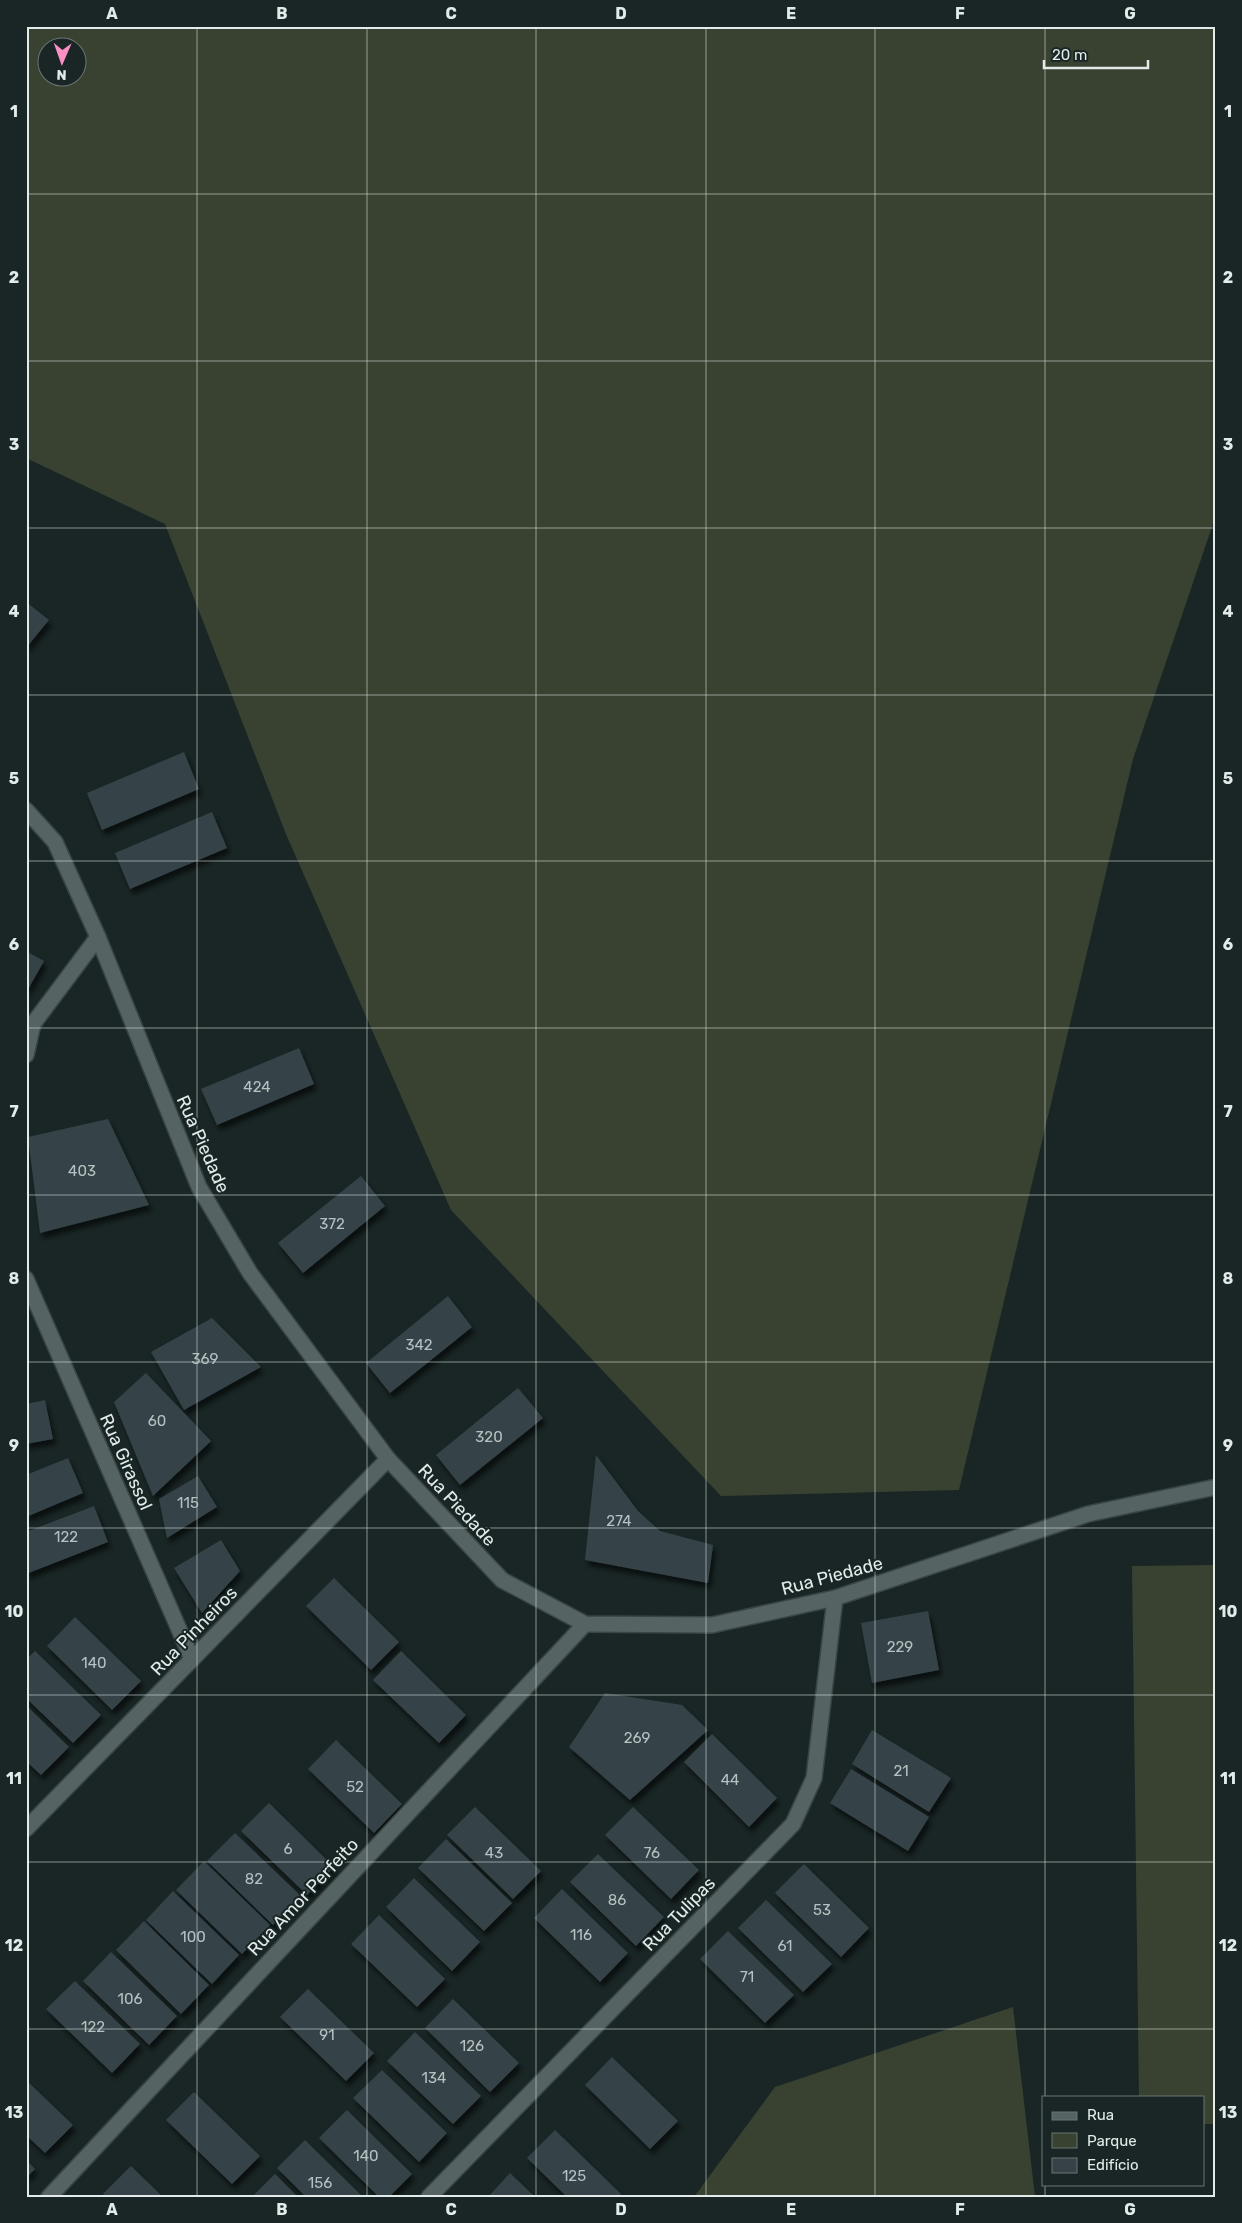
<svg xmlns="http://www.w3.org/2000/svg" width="1242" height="2223" font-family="Rubik,sans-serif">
<defs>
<filter id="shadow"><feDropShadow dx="3" dy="5.5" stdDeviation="2.5" flood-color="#0009"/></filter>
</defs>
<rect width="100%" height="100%" fill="#192625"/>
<!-- green -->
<g fill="#394231" fill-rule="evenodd">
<path d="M26 26H1216V515L1133 759 959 1490 721 1496 451 1210 286 834 165 524 26 458ZM48 48H78V78H48Z"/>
<path d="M1216 1565V2124H1203V2097H1139L1132 1566Z"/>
<path d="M1013 2007 1035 2197H694L775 2087Z"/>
</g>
<!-- building -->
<g fill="#364247" filter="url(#shadow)">
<path d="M26 602 49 620 26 648Z"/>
<path d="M184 752 199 789 102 830 87 793Z"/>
<path d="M212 812 227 848 130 889 115 853Z"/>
<path d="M26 951 44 961 26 993Z"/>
<path d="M299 1048 314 1084 217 1125 201 1089Z"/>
<path d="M108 1119 149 1205 40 1233 28 1137Z"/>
<path d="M361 1176 385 1206 303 1273 278 1243Z"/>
<path d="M448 1296 472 1327 390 1393 366 1363Z"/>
<path d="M212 1318 261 1367 184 1410 151 1352Z"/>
<path d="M146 1373 211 1441 153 1496 114 1402Z"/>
<path d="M518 1388 543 1418 460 1485 436 1455Z"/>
<path d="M45 1400 53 1439 26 1444V1404Z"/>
<path d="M596 1455 638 1511 660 1531 713 1545 708 1583 585 1560Z"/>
<path d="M68 1458 83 1493 26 1517V1475Z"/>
<path d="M198 1476 217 1507 167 1538 159 1499Z"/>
<path d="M94 1506 108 1542 26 1574V1532Z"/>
<path d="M221 1540 240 1571 202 1613 174 1568Z"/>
<path d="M334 1578 399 1642 371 1670 306 1606Z"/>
<path d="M928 1611 939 1670 872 1683 861 1623Z"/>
<path d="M75 1617 141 1681 112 1710 47 1646Z"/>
<path d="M35 1651 101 1715 73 1743 26 1698V1660Z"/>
<path d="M401 1651 466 1715 439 1743 373 1680Z"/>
<path d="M605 1693 682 1705 708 1730 630 1800 569 1747Z"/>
<path d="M26 1705 69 1747 41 1775 26 1761Z"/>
<path d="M872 1730 951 1778 929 1812 852 1764Z"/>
<path d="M712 1734 777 1798 749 1827 684 1762Z"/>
<path d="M336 1740 402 1804 374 1833 308 1769Z"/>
<path d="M851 1769 929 1817 908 1851 830 1803Z"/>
<path d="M269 1803 334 1867 307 1895 241 1831Z"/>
<path d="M475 1807 541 1871 513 1899 447 1835Z"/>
<path d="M633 1807 699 1870 671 1899 605 1835Z"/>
<path d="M235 1833 301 1896 273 1925 207 1861Z"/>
<path d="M446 1839 512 1903 484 1931 418 1868Z"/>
<path d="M598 1854 664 1917 636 1946 570 1882Z"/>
<path d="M204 1861 270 1925 242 1954 176 1890Z"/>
<path d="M804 1864 869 1928 841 1957 775 1893Z"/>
<path d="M414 1878 480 1942 452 1971 386 1907Z"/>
<path d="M562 1889 628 1953 600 1982 534 1918Z"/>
<path d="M173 1891 239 1955 212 1984 146 1920Z"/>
<path d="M766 1900 832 1964 803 1992 738 1928Z"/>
<path d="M379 1915 445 1979 417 2007 351 1944Z"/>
<path d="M144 1921 209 1985 181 2014 116 1950Z"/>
<path d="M728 1931 794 1995 765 2023 700 1959Z"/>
<path d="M111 1952 177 2016 149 2045 83 1981Z"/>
<path d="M75 1981 140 2044 112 2073 46 2009Z"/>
<path d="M308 1989 374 2053 346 2081 280 2017Z"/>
<path d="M453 1999 519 2063 490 2092 425 2028Z"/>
<path d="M415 2032 481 2096 453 2124 387 2061Z"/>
<path d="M612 2057 678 2121 650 2149 585 2085Z"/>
<path d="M382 2070 447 2133 419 2162 353 2098Z"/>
<path d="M26 2080 73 2125 45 2153 26 2135Z"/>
<path d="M194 2092 260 2156 232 2184 166 2120Z"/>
<path d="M347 2110 412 2174 389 2197H379L319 2138Z"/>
<path d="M555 2130 621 2194 618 2197H567L527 2158Z"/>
<path d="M305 2140 363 2197H306L277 2168Z"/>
<path d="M26 2160 35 2169 26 2178Z"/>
<path d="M131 2166 163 2197H106L103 2194Z"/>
<path d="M510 2173 535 2197H488Z"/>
<path d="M275 2174 298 2197H252Z"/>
</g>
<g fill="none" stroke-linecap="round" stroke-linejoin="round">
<!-- minor casing -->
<g stroke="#394443" stroke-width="18">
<g id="minor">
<path d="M26 810 55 842 98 937 199 1187 250 1273 388 1459 502 1580 585 1624 712 1625 835 1598 1088 1514 1216 1487"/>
<path d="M26 1055 33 1024 98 937"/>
<path d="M26 1279 192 1659"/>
<path d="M26 1829 388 1459"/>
<path d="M49 2197 585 1624"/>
<path d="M429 2197 793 1824 814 1778 835 1598"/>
</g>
</g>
<!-- minor -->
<use href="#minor" stroke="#556362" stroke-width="15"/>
</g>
<!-- grid -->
<path fill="none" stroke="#e2ebea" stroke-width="1" stroke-opacity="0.55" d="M197 26V2197M367 26V2197M536 26V2197M706 26V2197M875 26V2197M1045 26V2097M26 194H1216M26 361H1216M26 528H1216M26 695H1216M26 861H1216M26 1028H1216M26 1195H1216M26 1362H1216M26 1528H1216M26 1695H1216M26 1862H1216M26 2029H1216M1045 2184V2197"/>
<g text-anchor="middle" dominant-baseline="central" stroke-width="4" stroke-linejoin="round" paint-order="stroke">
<!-- number labels -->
<g font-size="15" fill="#b7c1c1">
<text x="257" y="1087">424</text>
<text x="82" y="1171">403</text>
<text x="332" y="1224">372</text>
<text x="419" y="1345">342</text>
<text x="205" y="1359">369</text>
<text x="157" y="1421">60</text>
<text x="489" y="1437">320</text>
<text x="188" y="1503">115</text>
<text x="619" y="1521">274</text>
<text x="66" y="1537">122</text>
<text x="900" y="1647">229</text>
<text x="94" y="1663">140</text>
<text x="637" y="1738">269</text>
<text x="901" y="1771">21</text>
<text x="730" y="1780">44</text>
<text x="355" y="1787">52</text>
<text x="288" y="1849">6</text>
<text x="494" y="1853">43</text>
<text x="652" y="1853">76</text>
<text x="254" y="1879">82</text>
<text x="617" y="1900">86</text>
<text x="822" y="1910">53</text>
<text x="581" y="1935">116</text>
<text x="193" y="1937">100</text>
<text x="785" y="1946">61</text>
<text x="747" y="1977">71</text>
<text x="130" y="1999">106</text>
<text x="93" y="2027">122</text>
<text x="327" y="2035">91</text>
<text x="472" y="2046">126</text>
<text x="434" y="2078">134</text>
<text x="366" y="2156">140</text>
<text x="574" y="2176">125</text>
<text x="320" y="2183">156</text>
</g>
<!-- street labels -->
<g font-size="18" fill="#e2ebea" stroke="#192625">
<text transform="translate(203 1144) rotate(66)">Rua Piedade</text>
<text transform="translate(126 1462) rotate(66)">Rua Girassol</text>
<text transform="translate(457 1505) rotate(47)">Rua Piedade</text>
<text transform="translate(832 1576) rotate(-15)">Rua Piedade</text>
<text transform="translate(194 1631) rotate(-46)">Rua Pinheiros</text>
<text transform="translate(303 1897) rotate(-47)">Rua Amor Perfeito</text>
<text transform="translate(679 1914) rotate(-46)">Rua Tulipas</text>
</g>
</g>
<!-- border -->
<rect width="1242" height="2223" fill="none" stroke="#192625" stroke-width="55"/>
<!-- legend -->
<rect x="1042" y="2096" width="162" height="90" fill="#192625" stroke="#697574"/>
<rect x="1052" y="2112" width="25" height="8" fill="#556362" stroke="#697574"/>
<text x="1087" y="2120" font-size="15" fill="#e2ebea">Rua</text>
<rect x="1052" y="2133" width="25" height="15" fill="#394231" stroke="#697574"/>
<text x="1087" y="2146" font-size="15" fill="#e2ebea">Parque</text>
<rect x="1052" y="2158" width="25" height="15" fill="#364247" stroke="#697574"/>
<text x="1087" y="2170" font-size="15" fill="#e2ebea">Edifício</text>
<!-- north arrow -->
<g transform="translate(62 62) rotate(182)"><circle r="24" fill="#192625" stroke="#697574"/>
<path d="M0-4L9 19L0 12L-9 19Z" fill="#fa8fc6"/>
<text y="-8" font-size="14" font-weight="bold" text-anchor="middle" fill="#e2ebea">N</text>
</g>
<!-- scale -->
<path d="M1044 60v8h104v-8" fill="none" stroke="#e2ebea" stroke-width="2.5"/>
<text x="1052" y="60" font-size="15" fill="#e2ebea" stroke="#192625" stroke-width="4" paint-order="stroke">20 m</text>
<rect x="28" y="28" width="1186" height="2168" fill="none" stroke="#e2ebea" stroke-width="2"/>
<g font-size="16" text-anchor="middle" font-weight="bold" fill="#e2ebea">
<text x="112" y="19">A</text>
<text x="282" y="19">B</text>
<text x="451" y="19">C</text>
<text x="621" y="19">D</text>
<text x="791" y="19">E</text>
<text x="960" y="19">F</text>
<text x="1130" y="19">G</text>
<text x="14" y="117">1</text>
<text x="1228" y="117">1</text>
<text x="14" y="283">2</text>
<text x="1228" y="283">2</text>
<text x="14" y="450">3</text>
<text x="1228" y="450">3</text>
<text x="14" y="617">4</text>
<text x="1228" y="617">4</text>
<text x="14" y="784">5</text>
<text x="1228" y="784">5</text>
<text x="14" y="950">6</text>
<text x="1228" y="950">6</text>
<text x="14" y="1117">7</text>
<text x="1228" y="1117">7</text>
<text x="14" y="1284">8</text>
<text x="1228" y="1284">8</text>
<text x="14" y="1451">9</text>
<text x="1228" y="1451">9</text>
<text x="14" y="1617">10</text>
<text x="1228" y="1617">10</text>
<text x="14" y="1784">11</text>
<text x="1228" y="1784">11</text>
<text x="14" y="1951">12</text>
<text x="1228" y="1951">12</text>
<text x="14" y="2118">13</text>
<text x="1228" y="2118">13</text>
<text x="112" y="2215">A</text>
<text x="282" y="2215">B</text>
<text x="451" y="2215">C</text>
<text x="621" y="2215">D</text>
<text x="791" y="2215">E</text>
<text x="960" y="2215">F</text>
<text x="1130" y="2215">G</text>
</g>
</svg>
